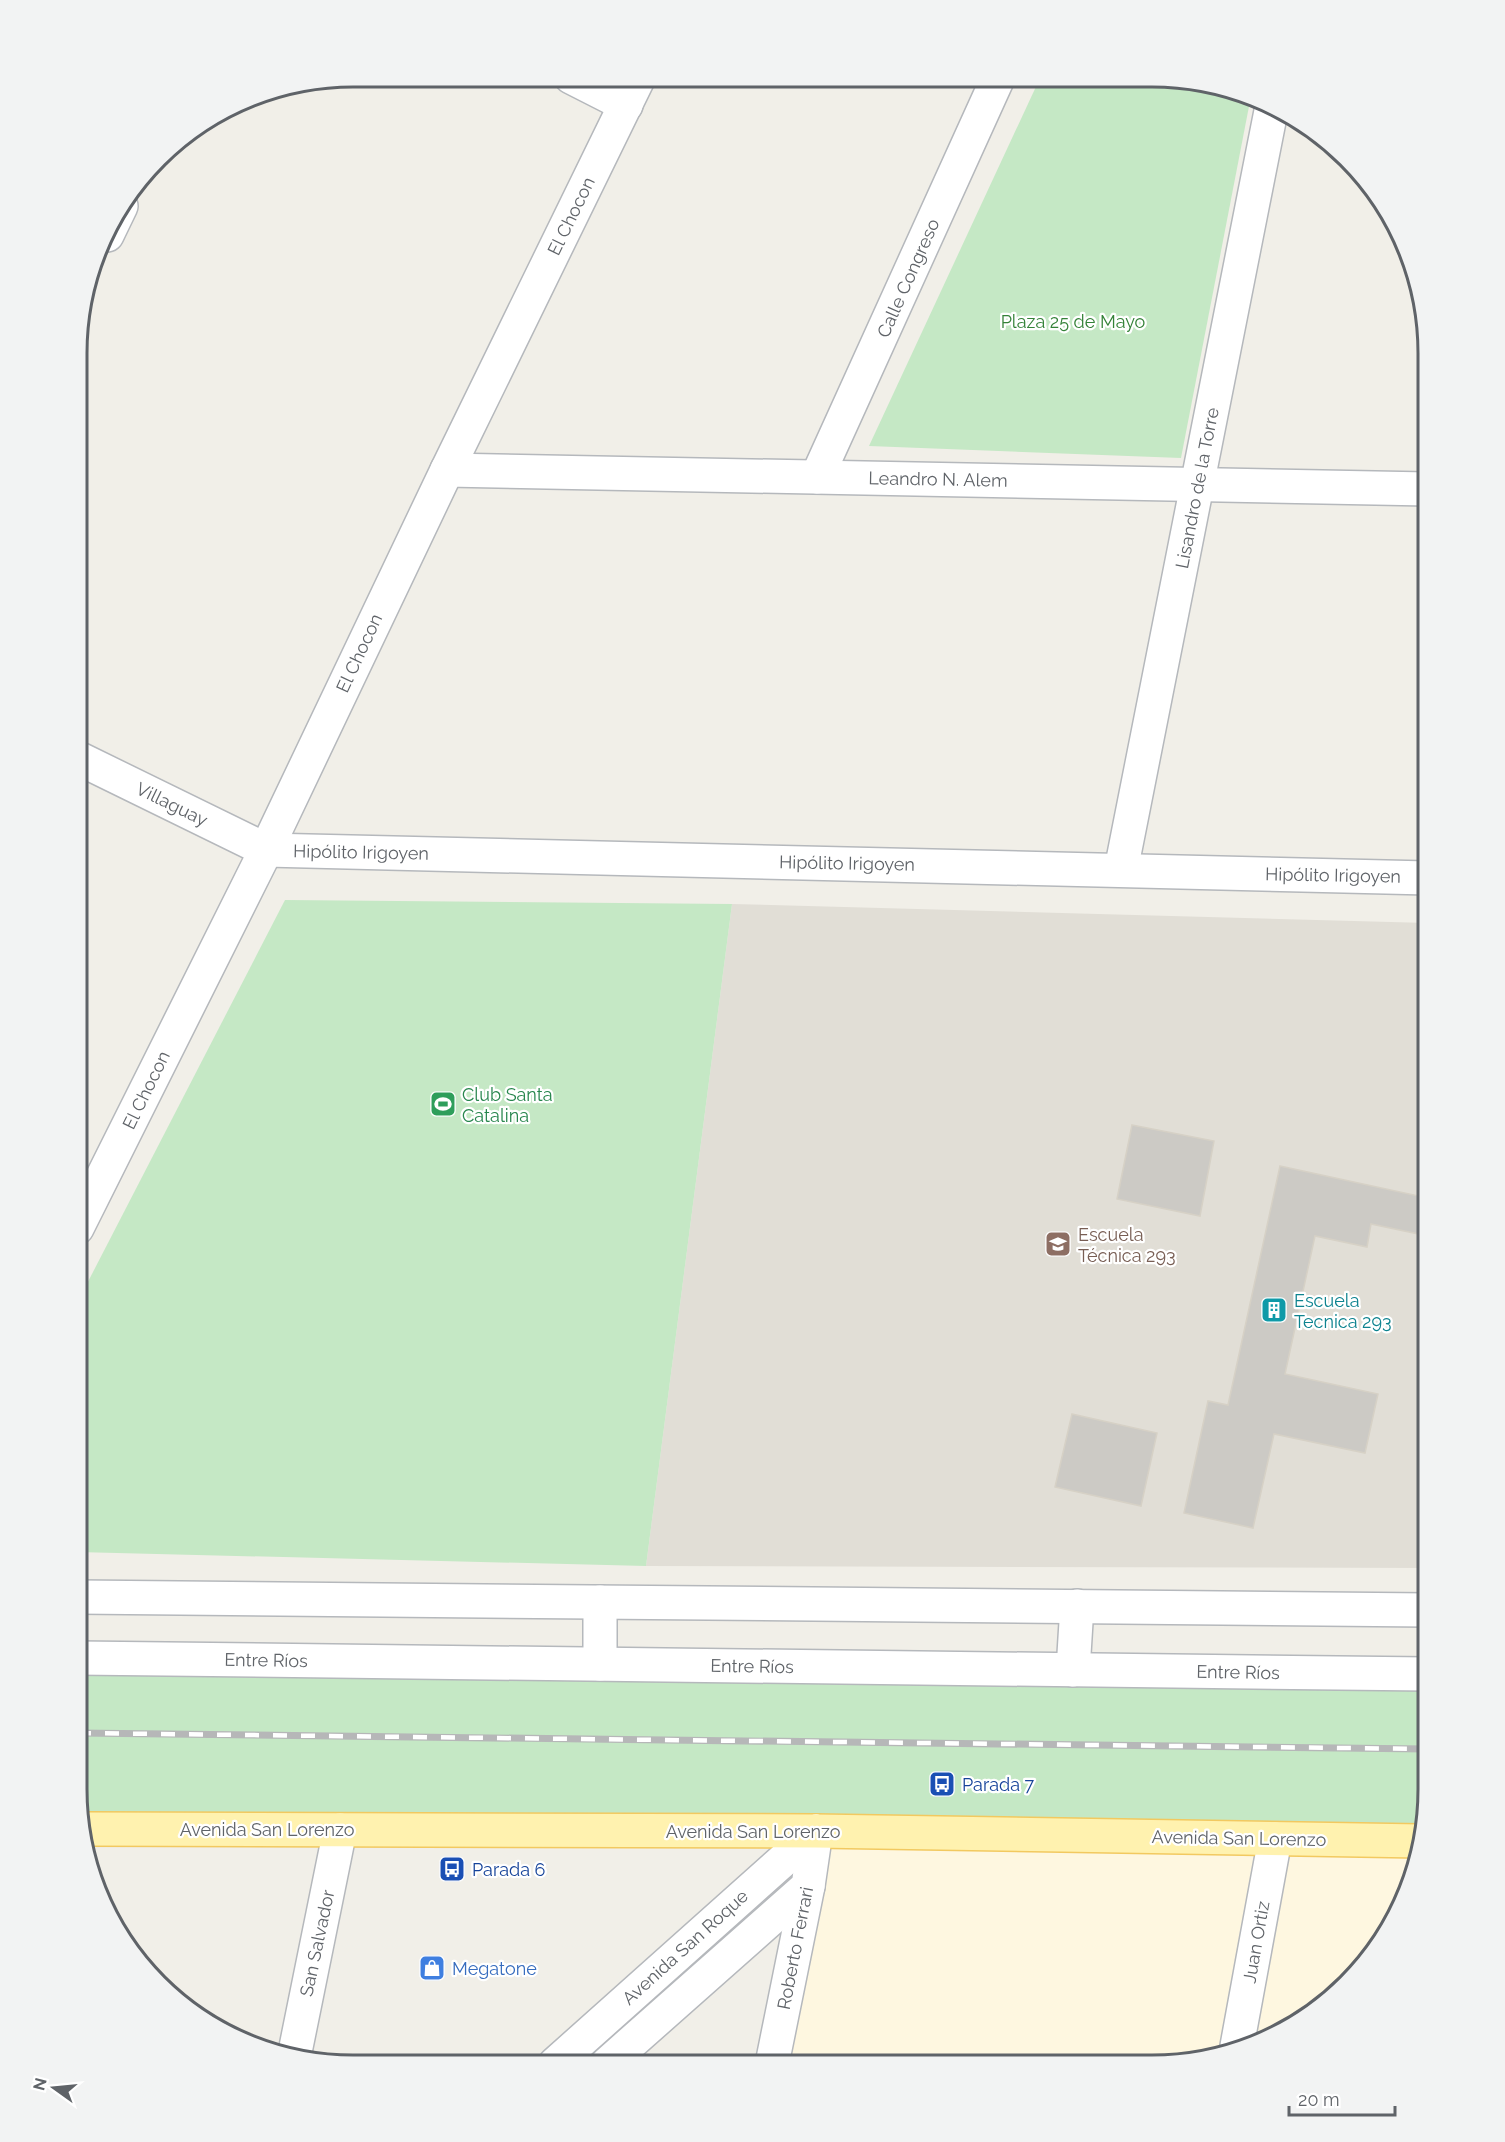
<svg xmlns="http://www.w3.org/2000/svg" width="1505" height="2142" font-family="Raleway,sans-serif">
<rect width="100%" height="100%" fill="#f1efe8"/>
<!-- commercial -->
<path fill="#fef7e0" d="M816 1831 1422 1836 1414 1878 1382 1943 1334 1997 1274 2037 1152 2065 772 2064Z"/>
<!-- education -->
<path fill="#e1ded6" d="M732 904 1428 923V1568L646 1566Z"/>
<!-- green -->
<g fill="#c5e8c5">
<path d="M1040 78 1188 79 1251 96 1181 458 869 446Z"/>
<path d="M285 900 732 904 646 1566 77 1552V1303Z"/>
<path d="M77 1658 1428 1674V1807L1421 1841 86 1829 77 1789Z"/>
</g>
<!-- building -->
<g fill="#cccac5" stroke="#d6d1c6" stroke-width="1.5">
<path d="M1132 1125 1214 1141 1200 1216 1117 1199Z"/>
<path d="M1280 1166 1428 1198V1236L1371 1224 1367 1247 1315 1236 1285 1374 1378 1394 1365 1453 1274 1434 1253 1528 1184 1513 1208 1401 1228 1405Z"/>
<path d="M1072 1414 1157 1433 1141 1506 1055 1487Z"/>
</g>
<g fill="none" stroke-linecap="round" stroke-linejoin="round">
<!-- minor casing -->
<g stroke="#b5b8bc" stroke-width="36">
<g id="minor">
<path d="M571 77 626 105"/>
<path d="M107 235 121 206"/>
<path d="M447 470 1428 489"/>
<path d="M817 477 998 78"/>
<path d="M78 758 266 850 1428 878"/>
<path d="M1121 870 1272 106"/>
<path d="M1237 2046 1275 1839"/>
<path d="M294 2057 340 1830"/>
<path d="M772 2064 808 1886"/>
</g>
</g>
<!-- tertiary casing -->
<g stroke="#b5b8bc" stroke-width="36">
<g id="tertiary">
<path d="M77 1228 266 850 447 470 639 77"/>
<path d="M77 1597 1428 1610"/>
<path d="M600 1602V1664"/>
<path d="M77 1658 1428 1674"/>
<path d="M1073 1670 1077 1606"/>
<path d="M555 2064 816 1831"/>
<path d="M607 2064 808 1886 816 1831"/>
</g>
</g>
<!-- primary casing -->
<g stroke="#f2c960" stroke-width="36">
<path id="primary" d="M86 1829 816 1831 1421 1841"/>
</g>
<!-- minor -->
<use href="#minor" stroke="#fff" stroke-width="33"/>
<!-- tertiary -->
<use href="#tertiary" stroke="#fff" stroke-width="33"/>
<!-- primary -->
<use href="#primary" stroke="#fff2af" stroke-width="33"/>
<!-- rail casing -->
<g stroke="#b6b7b8" stroke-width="7">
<path id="rail" d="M77 1733 1428 1749"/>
</g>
<!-- rail -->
<use href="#rail" stroke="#fff" stroke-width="4.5" stroke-dasharray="14" stroke-linecap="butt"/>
</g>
<!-- icons -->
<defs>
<g id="stadium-square" transform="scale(1.35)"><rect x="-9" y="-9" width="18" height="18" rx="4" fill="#2e9e5b" stroke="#fff"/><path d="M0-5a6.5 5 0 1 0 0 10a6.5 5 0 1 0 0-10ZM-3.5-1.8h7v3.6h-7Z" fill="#fff"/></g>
<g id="school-square" transform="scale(1.35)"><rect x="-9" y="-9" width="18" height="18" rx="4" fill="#8d6e63" stroke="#fff"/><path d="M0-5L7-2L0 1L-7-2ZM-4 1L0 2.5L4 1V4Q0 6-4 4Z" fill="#fff"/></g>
<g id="building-square" transform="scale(1.35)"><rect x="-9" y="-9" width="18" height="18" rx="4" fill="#0f9aa8" stroke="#fff"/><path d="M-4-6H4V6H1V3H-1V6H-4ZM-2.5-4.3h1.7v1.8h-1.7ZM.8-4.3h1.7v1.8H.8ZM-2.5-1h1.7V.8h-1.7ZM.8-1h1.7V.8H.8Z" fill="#fff"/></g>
<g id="bus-square" transform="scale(1.35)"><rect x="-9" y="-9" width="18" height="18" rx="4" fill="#1a4fb4" stroke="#fff"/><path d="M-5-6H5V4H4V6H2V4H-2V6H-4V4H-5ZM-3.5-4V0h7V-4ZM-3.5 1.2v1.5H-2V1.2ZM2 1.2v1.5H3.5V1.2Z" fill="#fff"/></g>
<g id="shop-square" transform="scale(1.35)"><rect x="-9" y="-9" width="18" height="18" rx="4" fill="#3f7fe0" stroke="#fff"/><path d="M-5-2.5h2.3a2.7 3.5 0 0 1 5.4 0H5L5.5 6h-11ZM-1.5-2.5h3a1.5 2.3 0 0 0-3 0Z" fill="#fff"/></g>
</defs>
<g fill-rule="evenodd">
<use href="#stadium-square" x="443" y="1104"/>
<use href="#school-square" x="1058" y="1244"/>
<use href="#building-square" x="1274" y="1310"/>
<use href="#bus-square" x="942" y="1784"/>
<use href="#bus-square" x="452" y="1869"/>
<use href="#shop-square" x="432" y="1968"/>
</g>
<g text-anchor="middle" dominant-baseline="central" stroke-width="4.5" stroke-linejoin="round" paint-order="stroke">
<!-- street labels -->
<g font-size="18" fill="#5f6368" stroke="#fff">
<text transform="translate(571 216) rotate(-64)">El Chocon</text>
<text transform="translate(908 278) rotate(-66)">Calle Congreso</text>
<text transform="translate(938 479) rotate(1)">Leandro N. Alem</text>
<text transform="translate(1197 488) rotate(-79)">Lisandro de la Torre</text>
<text transform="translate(359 653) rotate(-65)">El Chocon</text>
<text transform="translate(172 804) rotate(26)">Villaguay</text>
<text transform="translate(361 852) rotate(1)">Hipólito Irigoyen</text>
<text transform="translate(847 863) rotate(1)">Hipólito Irigoyen</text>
<text transform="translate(1333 875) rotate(1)">Hipólito Irigoyen</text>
<text transform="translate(146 1090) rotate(-64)">El Chocon</text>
<text transform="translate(266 1660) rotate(1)">Entre Ríos</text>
<text transform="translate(752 1666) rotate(1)">Entre Ríos</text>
<text transform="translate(1238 1672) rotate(1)">Entre Ríos</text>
<text x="267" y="1829">Avenida San Lorenzo</text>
<text x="753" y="1831">Avenida San Lorenzo</text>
<text transform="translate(1239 1838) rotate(1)">Avenida San Lorenzo</text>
<text transform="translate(1256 1942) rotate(-80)">Juan Ortiz</text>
<text transform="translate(317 1943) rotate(-78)">San Salvador</text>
<text transform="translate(685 1947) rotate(-42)">Avenida San Roque</text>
<text transform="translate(795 1948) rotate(-79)">Roberto Ferrari</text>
</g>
<!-- park labels -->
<g font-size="18" fill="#348238" stroke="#fff">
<text x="1073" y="321">Plaza 25 de Mayo</text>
</g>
<!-- leisure labels -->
<g font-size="18" fill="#27864d" stroke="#fff" text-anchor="start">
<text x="462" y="1094">Club Santa<tspan x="462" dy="21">Catalina</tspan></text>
</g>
<!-- education labels -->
<g font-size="18" fill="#785e54" stroke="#fff" text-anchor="start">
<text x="1078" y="1234">Escuela<tspan x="1078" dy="21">Técnica 293</tspan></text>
</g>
<!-- culture labels -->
<g font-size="18" fill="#0d838f" stroke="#fff" text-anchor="start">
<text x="1294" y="1300">Escuela<tspan x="1294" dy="21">Tecnica 293</tspan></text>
</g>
<!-- transit labels -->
<g font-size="18" fill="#164399" stroke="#fff" text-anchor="start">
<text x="962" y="1784">Parada 7</text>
<text x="472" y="1869">Parada 6</text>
</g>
<!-- shop labels -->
<g font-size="18" fill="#366cbe" stroke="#fff" text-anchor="start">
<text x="452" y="1968">Megatone</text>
</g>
</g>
<!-- crop -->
<path d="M0 0H1505V2142H0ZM353 87H1152A266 266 0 0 1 1418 353V1789A266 266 0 0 1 1152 2055H353A266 266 0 0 1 87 1789V353A266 266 0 0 1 353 87Z" fill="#f2f3f3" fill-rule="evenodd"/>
<path fill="none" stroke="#5f6368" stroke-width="3" d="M353 87H1152A266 266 0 0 1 1418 353V1789A266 266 0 0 1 1152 2055H353A266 266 0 0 1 87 1789V353A266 266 0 0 1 353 87Z"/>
<!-- north arrow -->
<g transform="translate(54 2088) rotate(285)" stroke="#ffffff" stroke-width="4.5" paint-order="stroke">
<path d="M0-4.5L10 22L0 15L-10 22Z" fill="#5f6368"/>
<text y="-9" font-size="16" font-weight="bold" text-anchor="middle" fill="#5f6368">N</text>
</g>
<!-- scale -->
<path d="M1289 2106v9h106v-9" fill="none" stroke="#5f6368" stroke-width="3"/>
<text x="1298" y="2106" font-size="18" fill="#5f6368" stroke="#ffffff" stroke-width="4.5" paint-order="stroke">20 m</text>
</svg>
